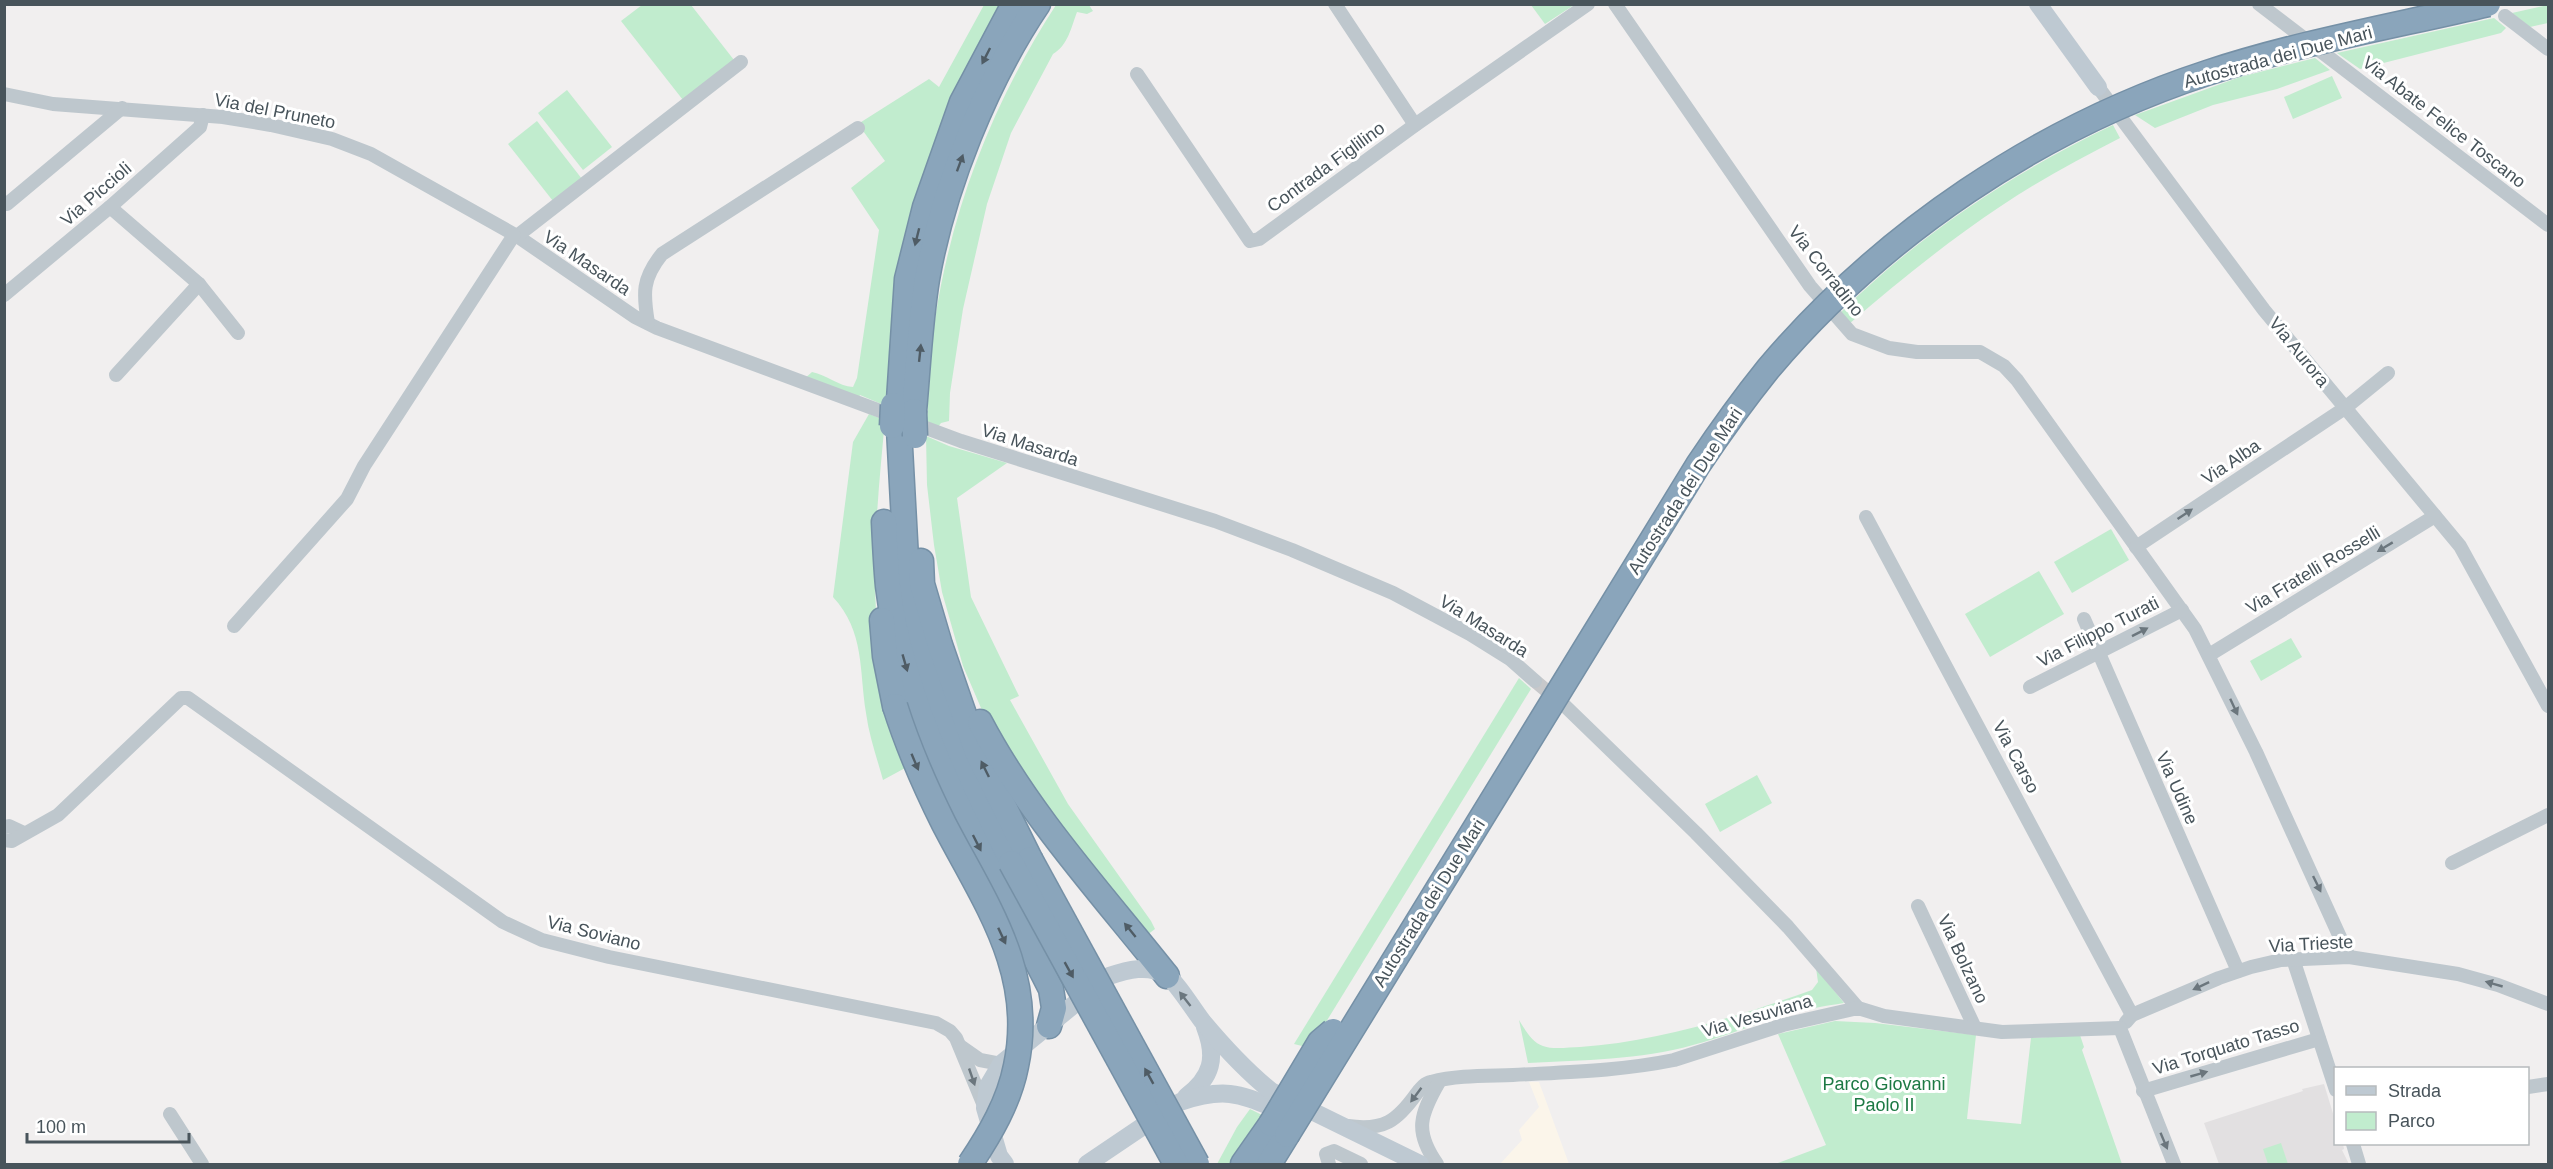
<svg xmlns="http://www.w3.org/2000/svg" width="2553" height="1169" font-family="Arial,sans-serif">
<rect width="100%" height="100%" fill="#f1efef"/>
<!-- commercial -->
<path fill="#fbf5ea" d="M1529 1082H1539L1569 1164H1500L1522 1140 1519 1130 1539 1107Z"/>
<!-- education -->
<path fill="#e2e0e1" d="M2324 1084 2335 1120 2336 1144H2343L2344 1149 2342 1150 2349 1164H2219L2204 1123 2303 1091 2302 1089Z"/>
<!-- green -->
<g fill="#c1ecce">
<path d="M642 5H691L734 60 683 100 621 21Z"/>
<path d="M984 5H1011L886 406 860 395 858 399 803 380 812 372C827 375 838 386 853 387L857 378 879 230 851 188 885 161 858 124 929 79 939 87Z"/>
<path d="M1056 5H1089L1093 11 1087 14 1077 12C1071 28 1068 45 1053 54L1011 133 987 204 963 309 950 393 949 421 941 423 938 427 927 422C929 386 930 349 936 313 954 202 995 99 1056 5Z"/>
<path d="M1531 5H1574L1545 24Z"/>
<path d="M2548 5V23L2530 27 2512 13Z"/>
<path d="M2494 18 2506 28 2501 33 2360 69 2337 53Z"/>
<path d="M2315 58 2330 70 2277 89 2213 105 2155 128 2135 115 2240 77Z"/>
<path d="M2332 76 2342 98 2293 119 2284 97Z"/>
<path d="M567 90 612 147 583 170 538 113Z"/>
<path d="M537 121 582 179 553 201 508 144Z"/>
<path d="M2113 125 2120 138C2080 159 2039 180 2001 206 1947 242 1898 282 1849 324L1840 313C1919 235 2012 173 2113 125Z"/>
<path d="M869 414 885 420C878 494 870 572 879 646 883 684 898 729 907 767L883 780C877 758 869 736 866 713 859 670 865 632 833 597L853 442Z"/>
<path d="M926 436 949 446 1007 463 957 498 971 597 1019 696 1010 700 1068 804 1151 921 1155 929 1147 935 1058 833 984 715 963 666 942 592 934 545 927 485Z"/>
<path d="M2111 529 2129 560 2072 593 2054 562Z"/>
<path d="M2039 571 2064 614 1990 657 1965 614Z"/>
<path d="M2291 638 2302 657 2261 681 2250 661Z"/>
<path d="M1519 678 1531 689 1310 1048 1294 1044Z"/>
<path d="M1757 775 1772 803 1720 832 1705 804Z"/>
<path d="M1816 968 1844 1003C1825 1006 1805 1009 1785 1015 1755 1024 1724 1037 1693 1045 1640 1060 1583 1060 1528 1063L1519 1020C1525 1030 1532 1042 1543 1046 1554 1050 1569 1047 1580 1047 1657 1042 1739 1016 1812 990L1818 982Z"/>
<path d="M1835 1021 1875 1023 1976 1035 1967 1119 2021 1124 2031 1038 2080 1035 2084 1047 2082 1050 2122 1164H1775L1826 1145 1778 1034Z"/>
<path d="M1250 1109 1268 1118 1239 1164H1217L1237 1127Z"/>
<path d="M2281 1143 2288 1164H2268L2263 1149Z"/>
</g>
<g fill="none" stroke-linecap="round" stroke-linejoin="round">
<!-- street-tunnel -->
<path stroke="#c7c8ca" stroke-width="14" stroke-dasharray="14 7" stroke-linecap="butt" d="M1535 681 1560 702"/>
<!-- highway casing -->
<g stroke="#7590a6" stroke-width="27">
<g id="highway">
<path d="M899 400 907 279 925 207 962 102 1014 4"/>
<path d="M914 411C918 367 920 322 927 279 943 188 986 81 1038 4"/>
<path d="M899 429 908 596 925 665 962 767 1011 863"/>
<path d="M884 522C885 543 886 565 888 586 905 726 988 864 1051 989L1054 1008 1049 1026"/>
<path d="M921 561 922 584 940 645 977 752 1030 859"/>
<path d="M882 620 885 656 895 706"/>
<path d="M980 722C1029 815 1102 894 1167 976"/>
<path d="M1243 1164 1271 1124"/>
<path d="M1269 1164 1287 1135"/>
</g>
</g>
<!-- street -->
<g stroke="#bec7cd" stroke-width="14">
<path d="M1335 4 1415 125"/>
<path d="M1615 4 1810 286 1852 334 1889 348 1917 352H1980L2004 366 2017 380 2195 629 2256 752 2349 957"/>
<path d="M2259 4 2548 225"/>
<path d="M2505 16 2548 49"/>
<path d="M1137 74 1250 241 1259 239 1415 125 1588 4"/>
<path d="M2098 87 2264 310 2460 546 2548 706"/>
<path d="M4 94 53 104 223 117 271 125 332 139 371 154 517 236 635 317 657 328 961 441 1215 521 1292 550 1393 593 1470 634 1510 659 1535 681"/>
<path d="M7 204 122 108"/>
<path d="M110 207 199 284 238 333"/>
<path d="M517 236 741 62"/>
<path d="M4 295 110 207 200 127 203 115"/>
<path d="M648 323C643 293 642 279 662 254L858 128"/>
<path d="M116 375 199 284"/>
<path d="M1866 517 2132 1015"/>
<path d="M2136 547 2345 408 2388 373"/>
<path d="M2084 619 2238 971"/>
<path d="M234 626 347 499 364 466 514 235"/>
<path d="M2209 655 2435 516"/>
<path d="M2030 687 2182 610"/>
<path d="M1564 705 1696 833 1788 927 1858 1008"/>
<path d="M4 827 9 826 24 833"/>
<path d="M4 840 12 841 58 815 181 698H188L503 922 542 940 609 957 936 1023 950 1031 956 1038 985 1108"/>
<path d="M2452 863 2548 815"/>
<path d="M1918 906 1975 1028"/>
<path d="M2294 962 2336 1090"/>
<path d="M2126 1022 2132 1015 2219 978 2251 967 2281 960 2349 957 2458 974 2498 985 2548 1004"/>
<path d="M2120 1028 2174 1164"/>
<path d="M960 1046 980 1060 1001 1064"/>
<path d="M2528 1087 2548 1084"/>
<path d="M2143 1091 2319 1039"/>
<path d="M170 1114 202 1164"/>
<path d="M1348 1126C1384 1131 1397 1121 1417 1093 1421 1088 1425 1083 1431 1082 1458 1075 1486 1076 1513 1075 1567 1072 1620 1071 1674 1060L1783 1025 1858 1008 1884 1016 2002 1032 2120 1028"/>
<path d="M2353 1144 2359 1164"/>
<path d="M1329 1164 1326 1154 1334 1151 1361 1164"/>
<path d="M1437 1164C1414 1131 1420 1115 1439 1082"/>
</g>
<!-- secondary -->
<g stroke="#bec9d2" stroke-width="18">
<path d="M2038 4 2098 87"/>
<path d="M1186 1097C1212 1077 1217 1058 1205 1027"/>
<path d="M1180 1102C1230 1085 1243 1096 1289 1114"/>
<path d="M1005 1164 999 1156 985 1108 988 1086 1001 1064 1109 976C1127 970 1148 964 1166 975 1176 981 1195 1012 1203 1022 1224 1047 1246 1071 1271 1091L1420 1164"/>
<path d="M1087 1164 1161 1114"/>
</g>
<!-- highway -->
<use href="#highway" stroke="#8aa5bb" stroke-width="24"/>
<!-- highway-bridge casing -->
<g stroke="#7590a6" stroke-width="27" stroke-linecap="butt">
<g id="highway-bridge">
<path d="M914 411 915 436"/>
<path d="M892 426 893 405"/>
<path d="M895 706C908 747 925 786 944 824 985 903 1036 972 1016 1066 1009 1102 990 1134 970 1164"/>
<path d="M1030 859 1197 1164"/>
<path d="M1011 863 1176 1164"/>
<path d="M1271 1124 1320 1042 1333 1031"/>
<path d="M1287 1135 1698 465C1720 432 1743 400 1768 369 1882 234 2039 128 2207 73 2298 43 2394 26 2488 4"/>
</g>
</g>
<!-- highway-bridge -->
<use href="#highway-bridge" stroke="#8aa5bb" stroke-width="24"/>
</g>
<!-- one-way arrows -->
<defs><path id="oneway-solid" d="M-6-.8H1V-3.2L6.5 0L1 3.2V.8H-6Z" transform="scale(1.5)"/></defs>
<g fill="#4f5c65">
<use href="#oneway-solid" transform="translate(986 56) rotate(117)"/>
<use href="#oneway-solid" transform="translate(960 163) rotate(-70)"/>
<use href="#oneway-solid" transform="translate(917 237) rotate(104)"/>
<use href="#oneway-solid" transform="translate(920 353) rotate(-84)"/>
<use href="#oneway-solid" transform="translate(905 663) rotate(74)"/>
<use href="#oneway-solid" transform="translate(915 762) rotate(67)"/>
<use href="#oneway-solid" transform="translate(985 769) rotate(-116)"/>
<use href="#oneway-solid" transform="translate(977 843) rotate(63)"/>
<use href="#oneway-solid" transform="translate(1130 930) rotate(-129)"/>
<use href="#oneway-solid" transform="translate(1002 936) rotate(65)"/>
<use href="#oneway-solid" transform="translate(1069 970) rotate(61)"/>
<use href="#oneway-solid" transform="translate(1149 1076) rotate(-119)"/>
</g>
<g fill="#6b767d">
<use href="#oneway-solid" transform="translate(2185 514) rotate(-34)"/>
<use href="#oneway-solid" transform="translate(2385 547) rotate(149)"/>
<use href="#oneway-solid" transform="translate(2140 632) rotate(-27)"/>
<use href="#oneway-solid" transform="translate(2234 707) rotate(65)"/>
<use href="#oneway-solid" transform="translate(2317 884) rotate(64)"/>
<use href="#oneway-solid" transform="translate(2494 984) rotate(-164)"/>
<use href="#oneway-solid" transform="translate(2201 986) rotate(155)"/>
<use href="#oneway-solid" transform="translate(2199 1074) rotate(-16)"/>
<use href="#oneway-solid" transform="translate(972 1077) rotate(71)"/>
<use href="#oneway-solid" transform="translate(1416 1095) rotate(127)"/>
<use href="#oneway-solid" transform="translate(2164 1141) rotate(67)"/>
</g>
<use fill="#6b777f" href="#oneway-solid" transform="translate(1185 999) rotate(-128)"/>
<g text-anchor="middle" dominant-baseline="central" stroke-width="6" stroke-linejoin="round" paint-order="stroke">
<!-- street labels -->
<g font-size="18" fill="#48545b" stroke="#fff">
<text transform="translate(2278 57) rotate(-15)">Autostrada dei Due Mari</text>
<text transform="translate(275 111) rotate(11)">Via del Pruneto</text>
<text transform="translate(2444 122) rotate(38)">Via Abate Felice Toscano</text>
<text transform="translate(1326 167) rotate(-36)">Contrada Figlilino</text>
<text transform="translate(96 194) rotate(-41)">Via Piccioli</text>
<text transform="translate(587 263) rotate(34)">Via Masarda</text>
<text transform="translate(1826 271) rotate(52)">Via Corradino</text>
<text transform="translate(2299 352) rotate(51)">Via Aurora</text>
<text transform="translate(1030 445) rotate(18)">Via Masarda</text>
<text transform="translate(2231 462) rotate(-34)">Via Alba</text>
<text transform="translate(1685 491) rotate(-57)">Autostrada dei Due Mari</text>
<text transform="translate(2313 570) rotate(-31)">Via Fratelli Rosselli</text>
<text transform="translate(1484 626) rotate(32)">Via Masarda</text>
<text transform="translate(2098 632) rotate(-27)">Via Filippo Turati</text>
<text transform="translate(2016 757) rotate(62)">Via Carso</text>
<text transform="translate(2177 788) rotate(66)">Via Udine</text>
<text transform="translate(1429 903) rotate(-58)">Autostrada dei Due Mari</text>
<text transform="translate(594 933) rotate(14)">Via Soviano</text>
<text transform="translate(2311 944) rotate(-3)">Via Trieste</text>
<text transform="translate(1963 959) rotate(65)">Via Bolzano</text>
<text transform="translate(1757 1016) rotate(-16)">Via Vesuviana</text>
<text transform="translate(2226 1047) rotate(-17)">Via Torquato Tasso</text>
</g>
<!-- park labels -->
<g font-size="18" fill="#1d7944" stroke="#fff">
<text x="1884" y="1084">Parco Giovanni<tspan x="1884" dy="21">Paolo II</tspan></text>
</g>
</g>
<!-- border -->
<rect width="2553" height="1169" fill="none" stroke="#48545b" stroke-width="12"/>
<!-- legend -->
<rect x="2334" y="1067" width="195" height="78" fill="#ffffff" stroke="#b6bbbd" stroke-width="1.5"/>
<rect x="2346" y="1086" width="30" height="9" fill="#bec9d2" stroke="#b6bbbd" stroke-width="1.5"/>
<text x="2388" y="1097" font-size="18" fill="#48545b">Strada</text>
<rect x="2346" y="1112" width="30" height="18" fill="#c1ecce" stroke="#b6bbbd" stroke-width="1.5"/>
<text x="2388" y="1127" font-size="18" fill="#48545b">Parco</text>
<!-- scale -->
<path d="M27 1133v9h162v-9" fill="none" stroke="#48545b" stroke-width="3"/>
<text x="36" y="1133" font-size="18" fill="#48545b" stroke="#ffffff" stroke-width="4.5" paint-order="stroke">100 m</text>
</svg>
